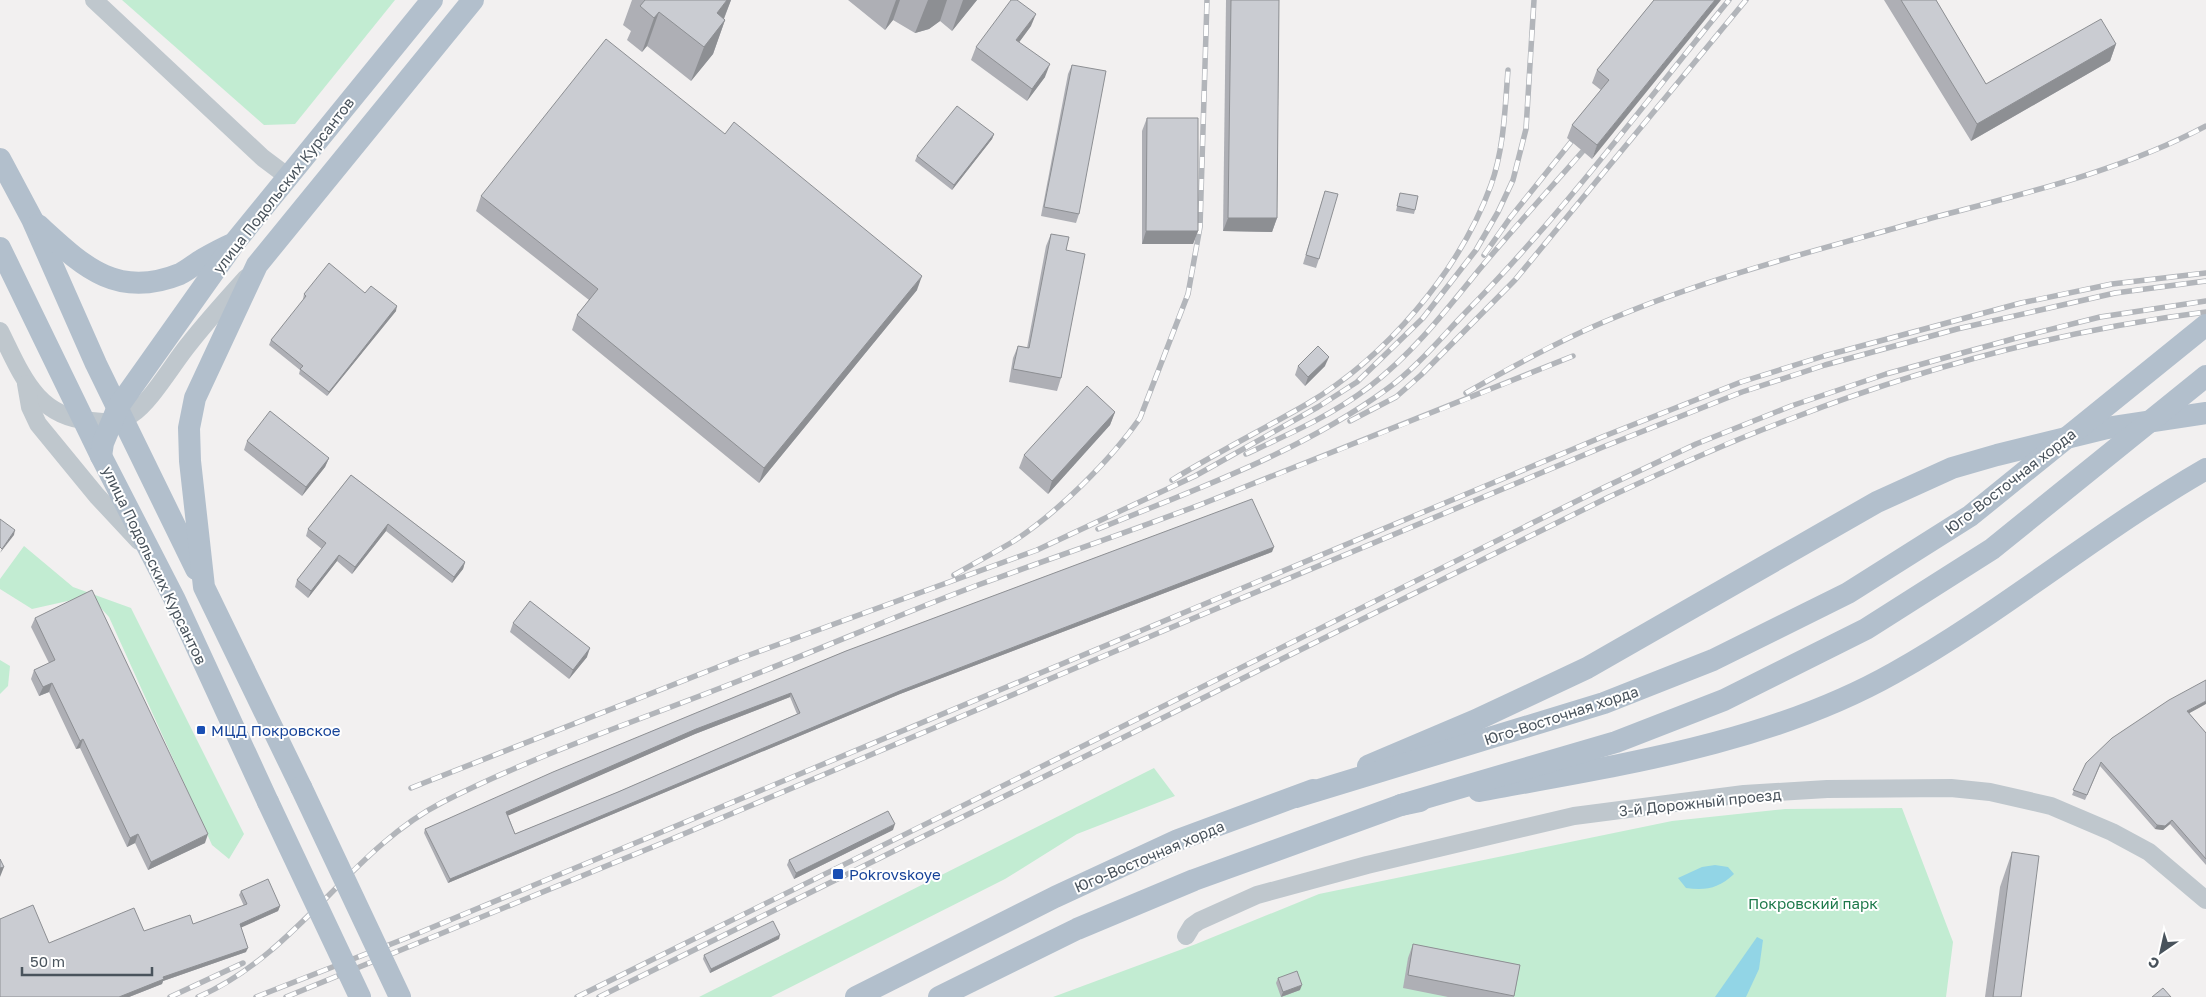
<svg xmlns="http://www.w3.org/2000/svg" width="2206" height="997" font-family="'Golos Text',sans-serif">
<rect width="100%" height="100%" fill="#f2f0f0"/>
<!-- green -->
<g fill="#c2ecd2">
<path d="M122 0H395L295 124 264 125Z"/>
<path d="M24 546 73 587 131 608 244 834 229 859 212 845 109 617 90 596 32 609 0 589V579Z"/>
<path d="M0 660 10 666 8 686 0 694Z"/>
<path d="M1154 768 1175 796 1077 834 1005 879 771 997H699Z"/>
<path d="M1902 808 1953 942 1946 997H1053L1196 944 1319 894 1672 821 1785 809Z"/>
</g>
<!-- water -->
<g fill="#92d5e6">
<path d="M1715 865 1728 867 1734 874C1719 888 1706 891 1686 888L1678 878 1702 867Z"/>
<path d="M1757 937 1763 940 1759 969 1746 997H1715Z"/>
</g>
<g fill="none" stroke-linecap="round" stroke-linejoin="round">
<!-- minor -->
<g stroke="#bfc7cd" stroke-width="18">
<path d="M94 0 263 158 287 176"/>
<path d="M0 331C22 375 36 417 91 421 105 423 120 422 132 414 150 403 174 362 189 344 207 321 227 299 246 278"/>
<path d="M26 384 30 407 38 424 97 496 139 541"/>
<path d="M1186 936 1192 926 1199 921 1257 895 1367 865 1574 816 1744 794 1827 789 1951 788 1990 792 2051 806 2112 832 2149 852 2206 900"/>
</g>
<!-- major -->
<g stroke="#b2bfcc" stroke-width="22">
<path d="M0 159 32 219 96 364 196 569"/>
<path d="M38 225C82 265 116 300 180 274 188 270 195 264 203 259 212 254 221 249 230 245"/>
<path d="M0 248 101 456 175 600 268 802"/>
<path d="M101 456 103 443 118 407 235 242 432 0"/>
<path d="M1368 766 1474 721 1587 668 1877 502 1952 468 1997 455 2107 428 2206 413"/>
<path d="M301 787 204 587 190 461 189 428 195 398 257 265 473 0"/>
<path d="M1479 791C1619 765 1768 744 1894 673 2003 612 2098 531 2206 469"/>
<path d="M856 997 1055 897 1178 840 1313 790"/>
<path d="M939 997 1077 929 1194 880 1401 805 1420 801"/>
</g>
<!-- rail casing -->
<g stroke="#b2b5ba" stroke-width="5.5">
<g id="rail">
<path d="M1484 255 1510 218 1571 142"/>
<path d="M1466 393C1513 366 1560 340 1611 319 1710 277 1814 251 1917 222 2013 196 2118 173 2206 126"/>
<path d="M1350 421 1396 397 1421 375 1515 280 1746 0"/>
<path d="M1246 454C1289 434 1331 416 1369 387 1412 354 1444 313 1478 271 1512 230 1548 191 1583 151"/>
<path d="M1172 480C1216 453 1262 430 1307 404 1385 358 1460 271 1491 185 1504 149 1505 108 1508 70"/>
<path d="M1098 529C1196 489 1301 452 1387 389 1416 368 1440 339 1465 313 1561 216 1643 105 1729 0"/>
<path d="M954 575C973 564 994 553 1014 541 1057 513 1111 460 1140 418L1188 294 1200 227 1207 0"/>
<path d="M411 788 741 658 1037 550 1195 476 1318 407 1357 382 1423 318 1476 250 1498 212 1513 180 1526 129 1534 0"/>
<path d="M170 997 243 963"/>
<path d="M198 997C298 954 349 850 443 802 543 751 652 716 756 674 830 645 903 613 978 585 1052 558 1128 532 1202 504 1326 455 1450 406 1573 356"/>
<path d="M256 997 409 937 657 834 1602 437 1741 382 1824 356 2021 303 2112 284 2206 273"/>
<path d="M286 997 660 844 1163 631 1603 447 1742 392 1825 365 1957 329 2115 293 2206 281"/>
<path d="M577 997 1603 488 1696 444 1791 406 1886 374 2020 337 2100 317 2206 301"/>
<path d="M599 997 1609 497C1669 469 1730 441 1793 418 1925 367 2065 330 2206 312"/>
</g>
</g>
<!-- rail -->
<use href="#rail" stroke="#fff" stroke-width="4" stroke-dasharray="11" stroke-linecap="butt"/>
<!-- major-bridge -->
<g stroke="#b2bfcc" stroke-width="22">
<path d="M301 787 400 997"/>
<path d="M1296 797 1604 703 1713 660 1848 593 1970 516 2206 325"/>
<path d="M268 802 360 997"/>
<path d="M1401 805 1616 742 1724 700 1866 629 1992 549 2206 376"/>
</g>
</g>
<!-- wall -->
<g fill="#aeafb5" fill-rule="evenodd">
<path d="M632 0H731L724 19 725 20 713 54 691 81 647 46 642 52 627 40 631 31 623 25Z"/>
<path d="M848 0H977L952 31 940 21 929 29 915 33 893 20 885 30Z"/>
<path d="M1226 0H1279L1277 218 1272 232 1223 231Z"/>
<path d="M1654 0 1592 159 1567 138 1572 125 1601 90 1592 83 1597 70Z"/>
<path d="M1884 0H1936L1986 84 2116 44 2110 61 1971 141Z"/>
<path d="M1031 26 1019 42 1045 77 1027 101 971 60 976 47Z"/>
<path d="M1072 65 1079 214 1076 223 1041 216 1068 74Z"/>
<path d="M1147 118 1198 231 1193 244H1142V131Z"/>
<path d="M725 134 917 290 759 483 572 330 577 315 589 300 476 211 481 196Z"/>
<path d="M994 134 992 139 952 190 915 161 917 156Z"/>
<path d="M1325 191 1319 259 1316 268 1303 264Z"/>
<path d="M1400 193 1415 210 1414 214 1396 211Z"/>
<path d="M1051 234 1066 250 1061 378 1057 391 1009 382 1013 358 1018 346 1027 348 1046 246Z"/>
<path d="M365 293 396 311 327 396 299 374 300 370 269 345 271 340 304 300 303 299 304 294Z"/>
<path d="M1298 366H1325L1305 386 1295 375Z"/>
<path d="M1115 412 1110 425 1048 494 1019 468 1024 455Z"/>
<path d="M247 441 329 458 325 467 302 496 244 450Z"/>
<path d="M351 475 465 562 463 569 452 583 386 531 352 574 337 561 308 598 295 587 297 580 322 549 306 536 308 529Z"/>
<path d="M1272 552 900 694 448 883 424 833 425 829 846 651ZM790 697 797 714 618 792 515 834 508 815 695 734Z"/>
<path d="M35 618 205 843 148 870 135 843 127 847 80 748 76 749 49 692 39 696 31 679 34 670 49 663 31 627Z"/>
<path d="M513 623 587 657 569 679 510 632Z"/>
<path d="M2206 704 2189 713 2206 733V865L2170 824 2163 830 2155 829 2100 766 2085 800 2072 795 2086 763Z"/>
<path d="M893 830 794 879 787 865 789 860Z"/>
<path d="M2012 852 2021 997H1985L2000 887Z"/>
<path d="M241 891 280 906 278 911 241 927 246 952 163 981 162 984 129 997H0L49 943 144 931 193 924 244 906 239 895Z"/>
<path d="M779 939 710 973 703 959 704 955Z"/>
<path d="M1413 944 1520 965 1514 997H1448L1403 988 1408 958Z"/>
<path d="M1278 978 1300 990 1281 997 1276 983Z"/>
</g>
<!-- shaded-wall -->
<g fill="#8d8f93">
<path d="M727 0H731L722 23 725 20 713 54 691 81 717 13Z"/>
<path d="M896 0H900L893 20 885 30Z"/>
<path d="M928 0H947L940 21 929 29 915 33Z"/>
<path d="M963 0H977L952 31Z"/>
<path d="M1715 0H1721L1592 159 1597 145Z"/>
<path d="M659 12 647 46 642 52 654 18Z"/>
<path d="M1036 14 1031 26 1012 52 1016 40Z"/>
<path d="M2116 44 2110 61 1971 141 1977 124Z"/>
<path d="M1050 64 1045 77 1027 101 1032 89Z"/>
<path d="M994 134 992 139 952 190 954 185Z"/>
<path d="M1228 218H1277L1272 232 1223 231Z"/>
<path d="M1146 231H1198L1193 244H1142Z"/>
<path d="M922 276 917 290 759 483 764 468Z"/>
<path d="M397 306 396 311 327 396 329 392Z"/>
<path d="M1329 357 1325 366 1305 386 1308 377Z"/>
<path d="M1115 412 1110 425 1048 494 1052 481Z"/>
<path d="M329 458 325 467 302 496 306 487Z"/>
<path d="M388 524 386 531 352 574 355 567Z"/>
<path d="M15 530 14 535 0 553 2 549Z"/>
<path d="M1274 547 1272 552 900 694 448 883 450 879 902 690Z"/>
<path d="M339 555 337 561 308 598 311 591Z"/>
<path d="M465 562 463 569 452 583 454 577Z"/>
<path d="M590 648 587 657 569 679 573 670Z"/>
<path d="M52 683 49 692 39 696 43 687Z"/>
<path d="M791 693 790 697 695 734 505 817 506 812 696 729Z"/>
<path d="M2206 701V704L2186 715 2187 711Z"/>
<path d="M83 739 80 748 76 749 80 741Z"/>
<path d="M2172 820 2170 824 2163 830 2155 829 2157 825Z"/>
<path d="M895 824 893 830 794 879 796 873Z"/>
<path d="M138 834 135 843 127 847 130 838Z"/>
<path d="M208 834 205 843 148 870 151 862Z"/>
<path d="M4 867 0 877V868Z"/>
<path d="M280 906 278 911 238 929 240 924Z"/>
<path d="M780 935 779 939 710 973 711 969Z"/>
<path d="M248 948 246 952 163 981 162 984 129 997H119L163 977Z"/>
<path d="M1302 985 1300 990 1281 997 1283 992Z"/>
</g>
<!-- building -->
<g fill="#caccd2" stroke="#8d8f93" fill-rule="evenodd">
<path d="M645 0H727L717 13 725 20 704 47 659 12 654 18 640 6Z"/>
<path d="M1011 0H1017L1036 14 1016 40 1050 64 1032 89 976 47Z"/>
<path d="M1231 0H1279L1277 218H1228Z"/>
<path d="M1654 0H1715L1597 145 1572 125 1609 80 1597 70Z"/>
<path d="M1901 0H1936L1986 84 2101 19 2116 44 1977 124Z"/>
<path d="M606 39 725 134 734 122 922 276 764 468 577 315 598 289 481 196Z"/>
<path d="M1072 65 1106 71 1079 214 1044 207Z"/>
<path d="M957 106 994 134 954 185 917 156Z"/>
<path d="M1147 118H1198V231H1146Z"/>
<path d="M1325 191 1338 194 1319 259 1306 255Z"/>
<path d="M1400 193 1418 196 1415 210 1397 206Z"/>
<path d="M1051 234 1069 237 1066 250 1085 254 1061 378 1013 369 1018 346 1029 348Z"/>
<path d="M329 263 365 293 371 286 397 306 329 392 300 369 303 366 271 340 306 296 304 294Z"/>
<path d="M1318 346 1329 357 1308 377 1298 366Z"/>
<path d="M1087 386 1115 412 1052 481 1024 455Z"/>
<path d="M270 411 329 458 306 487 247 441Z"/>
<path d="M351 475 465 562 454 577 388 524 355 567 339 555 311 591 297 580 326 543 308 529Z"/>
<path d="M1252 499 1274 547 902 690 450 879 425 829 553 772 846 651ZM791 693 800 713 618 792 515 834 506 812 696 729Z"/>
<path d="M0 519 15 530 2 549 0 547Z"/>
<path d="M92 590 208 834 151 862 138 834 130 838 83 739 80 741 52 683 43 687 34 670 55 660 35 618Z"/>
<path d="M530 601 590 648 573 670 513 623Z"/>
<path d="M2206 680V701L2187 711 2206 733V859L2172 820 2165 826 2157 825 2101 762 2087 795 2073 790 2086 763 2112 738 2169 700Z"/>
<path d="M888 811 895 824 796 873 789 860Z"/>
<path d="M2012 852 2039 856 2021 997H1993Z"/>
<path d="M0 859 4 867 0 868Z"/>
<path d="M268 879 280 906 240 924 248 948 163 977 164 979 119 997H0V919L33 905 49 943 134 908 144 931 190 915 193 924 247 904 241 891Z"/>
<path d="M773 921 780 935 711 969 704 955Z"/>
<path d="M1413 944 1520 965 1514 996 1408 975Z"/>
<path d="M1297 971 1302 985 1283 992 1278 978Z"/>
<path d="M2163 988 2171 997H2152Z"/>
</g>
<!-- markers -->
<g fill="#1a4fb4" stroke="#fff" stroke-width="2">
<rect x="196" y="725" width="10" height="10" rx="2.5"/>
<rect x="832" y="868" width="12" height="12" rx="2.5"/>
</g>
<g text-anchor="middle" dominant-baseline="central" stroke-width="4" stroke-linejoin="round" paint-order="stroke">
<!-- street labels -->
<g font-size="15" fill="#49535c" stroke="#fff">
<text transform="translate(283 185) rotate(-52)">улица Подольских Курсантов</text>
<text transform="translate(2010 481) rotate(-38)">Юго-Восточная хорда</text>
<text transform="translate(155 565) rotate(64)">улица Подольских Курсантов</text>
<text transform="translate(1561 715) rotate(-18)">Юго-Восточная хорда</text>
<text transform="translate(1700 802) rotate(-6)">3-й Дорожный проезд</text>
<text transform="translate(1149 856) rotate(-23)">Юго-Восточная хорда</text>
</g>
<!-- transit labels -->
<g font-size="15" fill="#164399" stroke="#fff" text-anchor="start">
<text x="211" y="730">МЦД Покровское</text>
<text x="849" y="874">Pokrovskoye</text>
</g>
<!-- park labels -->
<g font-size="15" fill="#1e794b" stroke="#fff">
<text x="1813" y="903">Покровский парк</text>
</g>
</g>
<!-- north arrow -->
<g transform="translate(2161 952) rotate(214)" stroke="#ffffff" stroke-width="4" paint-order="stroke">
<path d="M0-4L9 19L0 12L-9 19Z" fill="#49535c"/>
<text y="-8" font-size="14" font-weight="bold" text-anchor="middle" fill="#49535c">С</text>
</g>
<!-- scale -->
<path d="M22 967v8h130v-8" fill="none" stroke="#49535c" stroke-width="2.5"/>
<text x="30" y="967" font-size="15" fill="#49535c" stroke="#ffffff" stroke-width="4" paint-order="stroke">50 m</text>
</svg>
